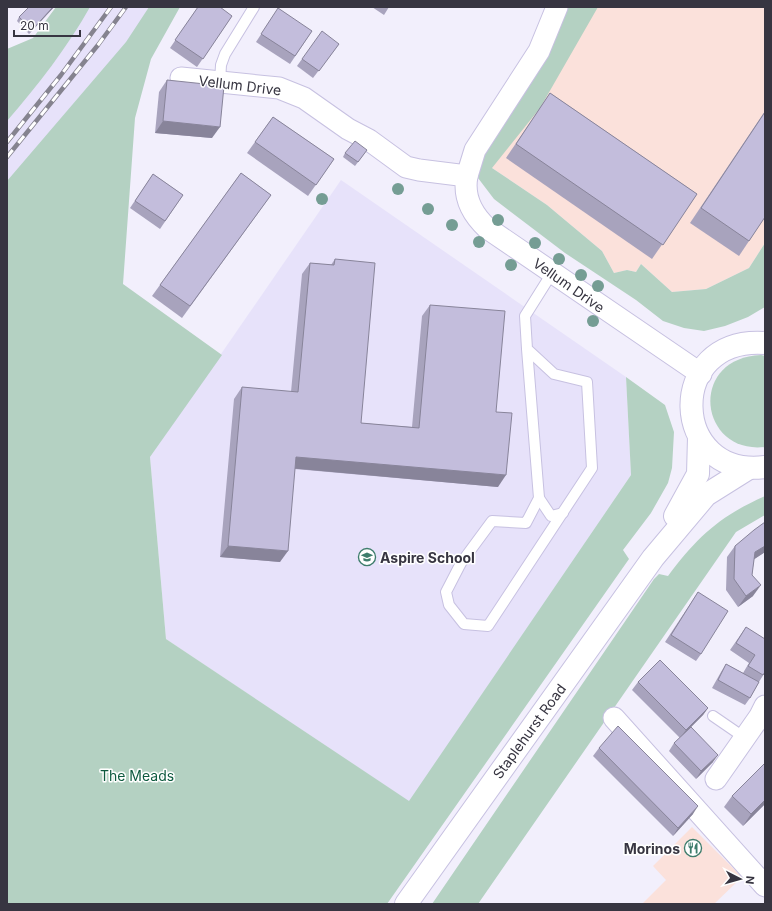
<svg xmlns="http://www.w3.org/2000/svg" width="772" height="911" font-family="Inter,sans-serif">
<rect width="100%" height="100%" fill="#f2effc"/>
<!-- commercial -->
<g fill="#fbe1db">
<path d="M573 7H765V243L749 268 706 289 672 292 641 264 636 272 627 270 614 273 602 251 547 205 492 168 486 145Z"/>
<path d="M692 827 742 877 714 904H642L666 880 653 866Z"/>
</g>
<!-- built -->
<g fill="#e7e2fa">
<path d="M65 7H163L7 228V75Z"/>
<path d="M341 180 626 377 631 475 409 802 166 639 150 457Z"/>
</g>
<!-- green -->
<g fill="#b4d1c2">
<path d="M56 7H90C67 48 38 85 7 121V49L33 38Z"/>
<path d="M149 7H180L151 59 135 118 123 284 222 355 150 457 166 639 409 801 631 475 626 377 665 405 674 432 672 468 668 483 651 513 623 550 629 559 387 904H7V181L126 42Z"/>
<path d="M568 7H598L540 108 492 168 547 205 602 251 614 273 627 270 636 272 641 264 672 292 706 289 749 268 765 243V307L748 317 725 326 704 331 684 328 663 321 636 300 565 253 494 199 478 178 486 145 535 74 557 36Z"/>
<path d="M761 355 765 356V447C699 455 687 358 761 355Z"/>
<path d="M765 496V515L736 532 478 904H432L654 579 659 574 668 576C697 537 720 516 765 496Z"/>
</g>
<g fill="none" stroke-linecap="round" stroke-linejoin="round">
<!-- lane casing -->
<g stroke="#c7c1e1" stroke-width="12">
<g id="lane">
<path d="M220 82 221 65 225 54 254 7"/>
<path d="M527 349 539 498 526 523 492 521 461 563 446 592 449 605 464 624 488 626 592 468 587 382 554 374 527 349 525 316 552 273"/>
<path d="M539 498 551 516 563 513"/>
<path d="M713 716 745 738"/>
</g>
</g>
<!-- street casing -->
<g stroke="#c7c1e1" stroke-width="23">
<g id="street">
<path d="M181 78 279 88 304 98 348 129 369 140 406 167 419 170 467 176C463 197 472 214 487 228L701 374"/>
<path d="M467 176 475 150 539 51 557 7"/>
<path d="M614 718 765 886"/>
<path d="M716 779 760 716 765 706"/>
</g>
</g>
<!-- secondary casing -->
<g stroke="#c7c1e1" stroke-width="24">
<g id="secondary">
<path d="M765 343C664 336 670 479 765 467"/>
<path d="M675 516 698 474 699 437"/>
<path d="M406 904 653 558 706 495 749 468"/>
</g>
</g>
<!-- lane -->
<use href="#lane" stroke="#fff" stroke-width="10"/>
<!-- street -->
<use href="#street" stroke="#fff" stroke-width="21"/>
<!-- secondary -->
<use href="#secondary" stroke="#fff" stroke-width="22"/>
<!-- rail casing -->
<g stroke="#85838f" stroke-width="4.5">
<g id="rail">
<path d="M7 142 61 75 111 7"/>
<path d="M7 157 98 45 126 7"/>
</g>
</g>
<!-- rail -->
<use href="#rail" stroke="#fff" stroke-width="3" stroke-dasharray="9" stroke-linecap="butt"/>
</g>
<!-- trees -->
<g fill="#759d94">
<circle cx="398" cy="189" r="6"/>
<circle cx="322" cy="199" r="6"/>
<circle cx="428" cy="209" r="6"/>
<circle cx="498" cy="220" r="6"/>
<circle cx="452" cy="225" r="6"/>
<circle cx="479" cy="242" r="6"/>
<circle cx="535" cy="243" r="6"/>
<circle cx="559" cy="259" r="6"/>
<circle cx="511" cy="265" r="6"/>
<circle cx="581" cy="275" r="6"/>
<circle cx="598" cy="286" r="6"/>
<circle cx="593" cy="321" r="6"/>
</g>
<!-- wall -->
<g fill="#a8a3bd">
<path d="M29 7H54L29 34 17 21 19 17Z"/>
<path d="M198 7 232 16 197 67 170 48Z"/>
<path d="M372 7H389L384 15Z"/>
<path d="M273 16 312 31 290 64 256 42Z"/>
<path d="M339 44 313 78 297 66 302 59Z"/>
<path d="M167 80 212 138 155 133 159 92Z"/>
<path d="M550 93 697 194 652 259 506 158Z"/>
<path d="M765 111V217L739 256 690 223Z"/>
<path d="M273 117 334 159 308 196 247 153Z"/>
<path d="M367 150 355 166 343 157 345 153Z"/>
<path d="M241 173 271 195 182 318 152 296Z"/>
<path d="M153 174 183 195 160 229 130 208Z"/>
<path d="M335 259 361 423 412 427 422 316 430 305 496 412 498 487 295 469 280 562 220 557 234 399 242 387 291 392 302 274 310 263 331 265Z"/>
<path d="M765 522V552L754 559 752 575 753 596 738 607 726 590 727 557 735 546Z"/>
<path d="M698 592 701 654 696 661 665 642Z"/>
<path d="M746 627 765 672 759 682 750 698 745 705 712 688 721 672 726 664 743 673 749 663 730 650Z"/>
<path d="M638 682 708 708 703 715 691 727 713 762 696 779 669 751 674 743 680 738 632 690Z"/>
<path d="M599 748 693 814 673 836 593 756Z"/>
<path d="M765 763V804L743 826 724 807 732 796Z"/>
</g>
<!-- shaded-wall -->
<g fill="#88849a">
<path d="M53 7H54L29 34 32 30Z"/>
<path d="M163 121 220 127 212 138 155 133Z"/>
<path d="M296 457 506 475 498 487 288 468Z"/>
<path d="M228 546 288 551 280 562 220 557Z"/>
<path d="M765 546V552L747 564 755 552Z"/>
<path d="M761 585 753 596 738 607 746 596Z"/>
<path d="M708 708 703 715 680 738 686 730Z"/>
<path d="M718 755 713 762 696 779 701 771Z"/>
<path d="M765 800V804L743 826 751 814Z"/>
<path d="M698 806 693 814 673 836 678 828Z"/>
</g>
<!-- building -->
<g fill="#c3bddc" stroke="#88849a">
<path d="M29 7H53L32 30 19 17Z"/>
<path d="M198 7H220L232 16 203 59 175 40Z"/>
<path d="M278 8 312 31 295 56 261 34Z"/>
<path d="M322 31 339 44 319 71 302 59Z"/>
<path d="M167 80 224 86 220 127 163 121Z"/>
<path d="M550 93 697 194 663 245 516 144Z"/>
<path d="M765 112V217L749 241 701 208Z"/>
<path d="M273 117 334 159 316 185 255 142Z"/>
<path d="M355 141 367 150 358 162 345 153Z"/>
<path d="M241 173 271 195 190 306 160 285Z"/>
<path d="M153 174 183 195 165 221 135 201Z"/>
<path d="M335 259 375 263 361 423 419 428 430 305 505 311 496 412 512 413 506 475 296 457 288 551 228 546 242 387 298 392 310 263 334 265Z"/>
<path d="M765 522V546L755 552 752 575 761 585 746 596 734 579 735 546 754 530Z"/>
<path d="M698 592 728 611 701 654 671 635Z"/>
<path d="M746 627 765 639V672L763 675 748 666 755 655 736 643Z"/>
<path d="M660 660 708 708 686 730 638 682Z"/>
<path d="M726 664 759 682 750 698 718 680Z"/>
<path d="M618 726 698 806 678 828 599 748Z"/>
<path d="M691 727 718 755 701 771 674 743Z"/>
<path d="M765 763V800L751 814 732 796Z"/>
</g>
<!-- icons -->
<defs>
<g id="school-ring" transform="scale(0.9)"><circle r="9.5" fill="#fff" stroke="#3e7d6c" stroke-width="1.5"/><path d="M0-5L7-2L0 1L-7-2ZM-4 1L0 2.5L4 1V4Q0 6-4 4Z" fill="#3e7d6c"/></g>
<g id="restaurant-ring" transform="scale(0.9)"><circle r="9.5" fill="#fff" stroke="#3e7d6c" stroke-width="1.5"/><path d="M-5-6h1v4h1v-4h1v4h1v-4h1v5L-1.5 .5V6h-2V.5L-5-1ZM5-6V6H3V1.5H1.5Q1.5-4 5-6Z" fill="#3e7d6c"/></g>
</defs>
<g fill-rule="evenodd">
<use href="#school-ring" x="367" y="557"/>
<use href="#restaurant-ring" x="693" y="848"/>
</g>
<g text-anchor="middle" dominant-baseline="central" stroke-width="3" stroke-linejoin="round" paint-order="stroke">
<!-- street labels -->
<g font-size="14" fill="#373541" stroke="#fff">
<text transform="translate(240 85) rotate(7)">Vellum Drive</text>
<text transform="translate(569 285) rotate(35)">Vellum Drive</text>
<text transform="translate(529 731) rotate(-54)">Staplehurst Road</text>
</g>
<!-- poi labels -->
<g font-size="14" font-weight="bold" fill="#373541" stroke="#fff" text-anchor="start">
<text x="380" y="557">Aspire School</text>
<text x="680" y="848" text-anchor="end">Morinos</text>
</g>
<!-- park labels -->
<g font-size="14" fill="#0e5a3f" stroke="#fff">
<text x="137" y="775">The Meads</text>
</g>
</g>
<!-- border -->
<rect width="772" height="911" fill="none" stroke="#373541" stroke-width="16"/>
<!-- north arrow -->
<g transform="translate(740 879) rotate(96)" stroke="#ffffff" stroke-width="3" paint-order="stroke">
<path d="M0-3L7 15L0 10L-7 15Z" fill="#373541"/>
<text y="-6" font-size="11" font-weight="bold" text-anchor="middle" fill="#373541">N</text>
</g>
<!-- scale -->
<path d="M14 30v6h66v-6" fill="none" stroke="#373541" stroke-width="2"/>
<text x="20" y="30" font-size="12" fill="#373541" stroke="#ffffff" stroke-width="3" paint-order="stroke">20 m</text>
</svg>
